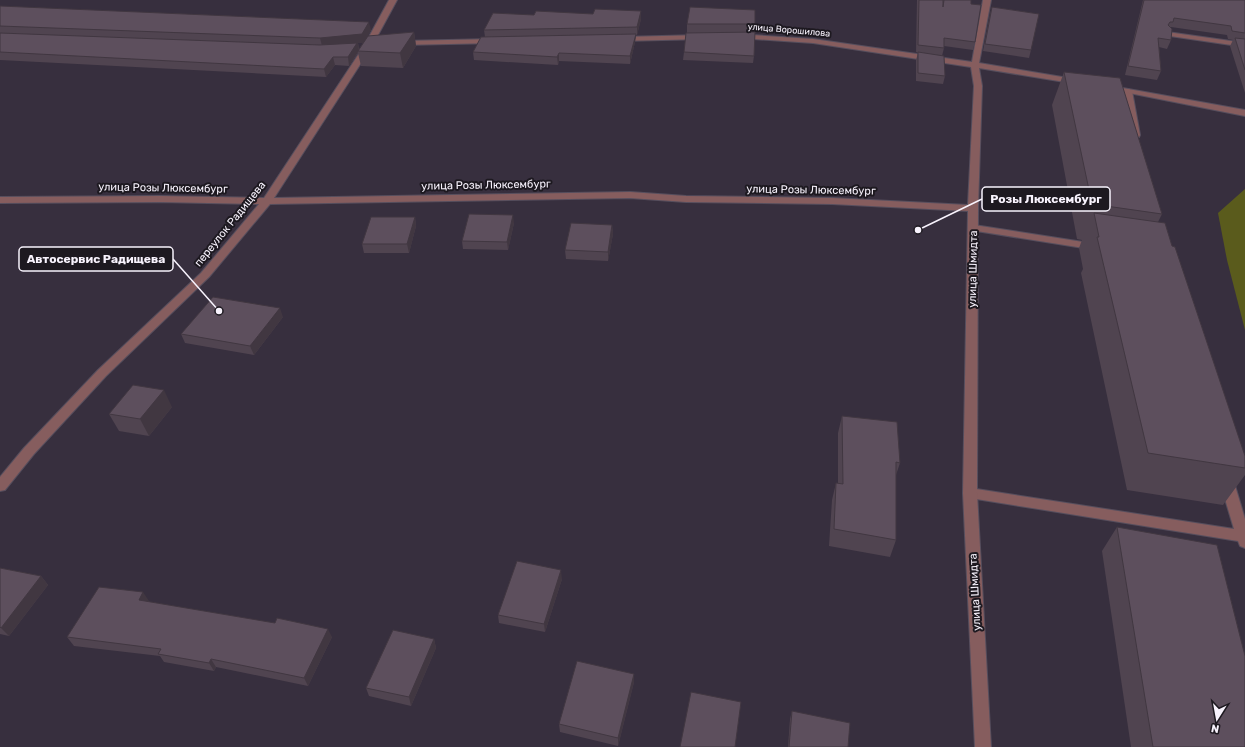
<svg xmlns="http://www.w3.org/2000/svg" width="1245" height="747" font-family="Rubik,sans-serif">
<rect width="100%" height="100%" fill="#372f3e"/>
<!-- green -->
<path fill="#5a5b1c" d="M1245 189V330L1227 260 1218 213Z"/>
<g fill="none" stroke-linecap="round" stroke-linejoin="round">
<!-- lane casing -->
<g stroke="#564e5d" stroke-width="2">
<g id="lane">
<path d="M1125 89H1128L1132 91 1140 135 1139 137H1133L1132 135 1124 91Z"/>
<path d="M974 225 1096 244 1101 247 1096 250 970 230 969 228 970 226Z"/>
<path d="M1226 474 1231 475 1233 479 1245 519V548L1240 546 1238 541 970 498 965 497 963 493 965 489 970 488 1234 529 1219 479 1221 475Z"/>
</g>
</g>
<!-- street casing -->
<g stroke="#564e5d" stroke-width="2">
<g id="street">
<path d="M389 0H397L372 46 274 198 630 192 686 196 832 198 968 205 974 86 971 67 813 43 739 38 735 36 736 34 813 39 972 62 983 0H991L979 63 1080 80 1081 82 1077 84 979 68 982 86 978 208 977 493 991 747H975L963 493 968 211 832 204 686 202 630 198 270 204 209 277 106 376 34 454 5 490 0 491V477L24 448 98 370 201 273 259 204 160 202 0 203V197L160 196 264 198 364 46Z"/>
<path d="M1167 32 1245 43V47L1170 36 1166 34Z"/>
<path d="M702 35H705V39L621 41 617 39 621 37Z"/>
<path d="M494 39H497V43L401 45 397 43 401 41Z"/>
<path d="M1106 85 1245 110V116L1109 89 1105 87Z"/>
</g>
</g>
<!-- lane -->
<use href="#lane" fill="#865d5e" fill-rule="evenodd"/>
<!-- street -->
<use href="#street" fill="#865d5e" fill-rule="evenodd"/>
</g>
<!-- wall -->
<g fill="#504450" fill-rule="evenodd">
<path d="M917 0H943V2V0H971V4L975 42 973 50 944 46V48L942 56 945 76 943 84 916 81V60L918 53 916 52Z"/>
<path d="M1143 0H1245V93L1230 46 1233 40 1228 39 1227 35 1171 27V40L1167 49 1159 47 1161 71 1157 80 1125 75Z"/>
<path d="M0 6 371 30 367 37 414 32 416 46 403 68 361 66 358 53 349 66 335 65 326 77 0 60ZM358 43H363L359 49Z"/>
<path d="M992 7 1031 50 1029 58 983 51 990 14Z"/>
<path d="M641 19 637 35H636L635 42 630 64 559 61 558 65 474 60 473 52 485 37 484 30Z"/>
<path d="M687 24H755L754 32V56L753 63 683 60 684 52 687 33Z"/>
<path d="M1064 72 1162 214 1158 222 1172 246 1245 456V475L1223 505 1127 490 1081 273 1083 269 1079 248 1082 240 1077 239 1052 105Z"/>
<path d="M415 217 416 226 409 253H364L362 244Z"/>
<path d="M514 223 508 250 463 249 462 241Z"/>
<path d="M612 225 613 234 608 261 566 259 565 250Z"/>
<path d="M283 317 254 355 185 343 181 334Z"/>
<path d="M172 407 149 436 119 431 109 414Z"/>
<path d="M842 416 900 463 896 475V540L890 557 829 546 832 500 836 483H838V433Z"/>
<path d="M1117 527 1245 747H1131L1102 551Z"/>
<path d="M0 568 41 576 48 585 9 636 0 634Z"/>
<path d="M562 579 545 632 499 623 498 615Z"/>
<path d="M149 601 148 602 332 637 308 686 216 667 214 671 164 662 160 656 74 646 67 637Z"/>
<path d="M434 639 436 648 411 706 369 696 366 688Z"/>
<path d="M634 674V682L618 746 560 732 559 724Z"/>
<path d="M792 711 848 747H788L790 719Z"/>
</g>
<!-- shaded-wall -->
<g fill="#413741">
<path d="M641 11V19L637 35V27Z"/>
<path d="M369 22 371 30 364 43H358L359 51H358V52L349 66 348 57 322 46 320 38Z"/>
<path d="M414 32 416 46 403 68 400 53Z"/>
<path d="M636 34 635 42 630 64V56Z"/>
<path d="M559 53V61L558 65 557 57Z"/>
<path d="M333 57 335 65 326 77 324 69Z"/>
<path d="M513 215 514 223 508 250 507 242Z"/>
<path d="M415 217 416 226 409 253 407 244Z"/>
<path d="M612 225 613 234 608 261V252Z"/>
<path d="M280 308 283 317 254 355 250 346Z"/>
<path d="M164 390 172 407 149 436 140 419Z"/>
<path d="M561 570 562 579 545 632 544 624Z"/>
<path d="M41 576 48 585 9 636 1 628Z"/>
<path d="M143 592 149 601 144 609 139 600Z"/>
<path d="M328 629 332 637 308 686 304 678Z"/>
<path d="M434 639 436 648 411 706 409 697Z"/>
<path d="M211 659 216 667 214 671 209 663Z"/>
<path d="M634 674V682L618 746V738Z"/>
</g>
<!-- building -->
<g fill="#5d4f5d" stroke="#413741">
<path d="M919 0H943V7L944 0H971V4L981 5 975 42 944 38V48L918 45Z"/>
<path d="M1144 0H1245V33L1232 31 1231 26 1174 18 1173 22H1170L1168 25 1172 29 1171 40 1158 38 1161 71 1128 66Z"/>
<path d="M0 6 369 22 362 34 320 38 0 26Z"/>
<path d="M690 7 755 10V24H687Z"/>
<path d="M992 7 1039 14 1031 50 985 44Z"/>
<path d="M595 9 641 11 637 27 484 30 493 13 534 15 536 11 593 14Z"/>
<path d="M414 32 400 53 358 51 368 36Z"/>
<path d="M755 32 754 56 684 52 686 33Z"/>
<path d="M0 33 320 45 357 43 348 57H333L324 69 0 52Z"/>
<path d="M636 34 630 56 559 53 557 57 473 52 481 37Z"/>
<path d="M1235 38 1245 39V70Z"/>
<path d="M918 52 944 56 945 76 918 73Z"/>
<path d="M1064 72 1120 78 1162 214 1092 204Z"/>
<path d="M1094 213 1165 223 1172 246 1175 247 1245 456V468L1148 453 1097 237H1099Z"/>
<path d="M469 214 513 215 507 242 462 241Z"/>
<path d="M371 217H415L407 244H362Z"/>
<path d="M571 223 612 225 608 252 565 250Z"/>
<path d="M213 297 280 308 250 346 181 334Z"/>
<path d="M133 385 164 390 140 419 109 414Z"/>
<path d="M842 416 897 422 900 463 896 462V540L834 529 836 483 843 484Z"/>
<path d="M1117 527 1217 545 1245 656V747H1153Z"/>
<path d="M517 561 561 570 544 624 498 615Z"/>
<path d="M0 568 41 576 1 628 0 627Z"/>
<path d="M99 587 143 592 139 600 275 623 277 618 328 629 304 678 211 659 209 663 158 654 161 649 67 637Z"/>
<path d="M393 630 434 639 409 697 366 688Z"/>
<path d="M577 661 634 674 618 738 559 724Z"/>
<path d="M691 692 741 702 735 747H680Z"/>
<path d="M792 711 850 723 848 747H789Z"/>
</g>
<g text-anchor="middle" dominant-baseline="central" stroke-width="4" stroke-linejoin="round" paint-order="stroke">
<!-- far-street labels -->
<g font-size="9" fill="#f8f3fd" stroke="#1d1920">
<text transform="translate(789 30) rotate(5)">улица Ворошилова</text>
</g>
<!-- street labels -->
<g font-size="11" fill="#f8f3fd" stroke="#1d1920">
<text transform="translate(486 185) rotate(-1)">улица Розы Люксембург</text>
<text transform="translate(163 188) rotate(1)">улица Розы Люксембург</text>
<text transform="translate(811 190) rotate(1)">улица Розы Люксембург</text>
<text transform="translate(230 224) rotate(-51)">переулок Радищева</text>
<text transform="translate(973 269) rotate(-89)">улица Шмидта</text>
<text transform="translate(975 592) rotate(-93)">улица Шмидта</text>
</g>
</g>
<!-- callouts -->
<path fill="none" stroke="#f8f3fd" stroke-width="1.5" d="M918 230L982 199M219 311L173 259"/>
<g fill="#f8f3fd" stroke="#1d1920" stroke-width="1.5">
<circle cx="918" cy="230" r="4"/>
<circle cx="219" cy="311" r="4"/>
</g>
<g fill="#1d1920" stroke="#f8f3fd" stroke-width="1.5">
<rect x="982" y="187" width="128" height="24" rx="4"/>
<rect x="19" y="247" width="154" height="24" rx="4"/>
</g>
<g font-size="12" text-anchor="middle" font-weight="bold" fill="#f8f3fd">
<text x="1046" y="203">Розы Люксембург</text>
<text x="96" y="263">Автосервис Радищева</text>
</g>
<!-- north arrow -->
<g transform="translate(1217 719) rotate(191)" stroke="#1d1920" stroke-width="3" paint-order="stroke">
<path d="M0-3L7 15L0 10L-7 15Z" fill="#f8f3fd"/>
<text y="-6" font-size="11" font-weight="bold" text-anchor="middle" fill="#f8f3fd">N</text>
</g>
</svg>
